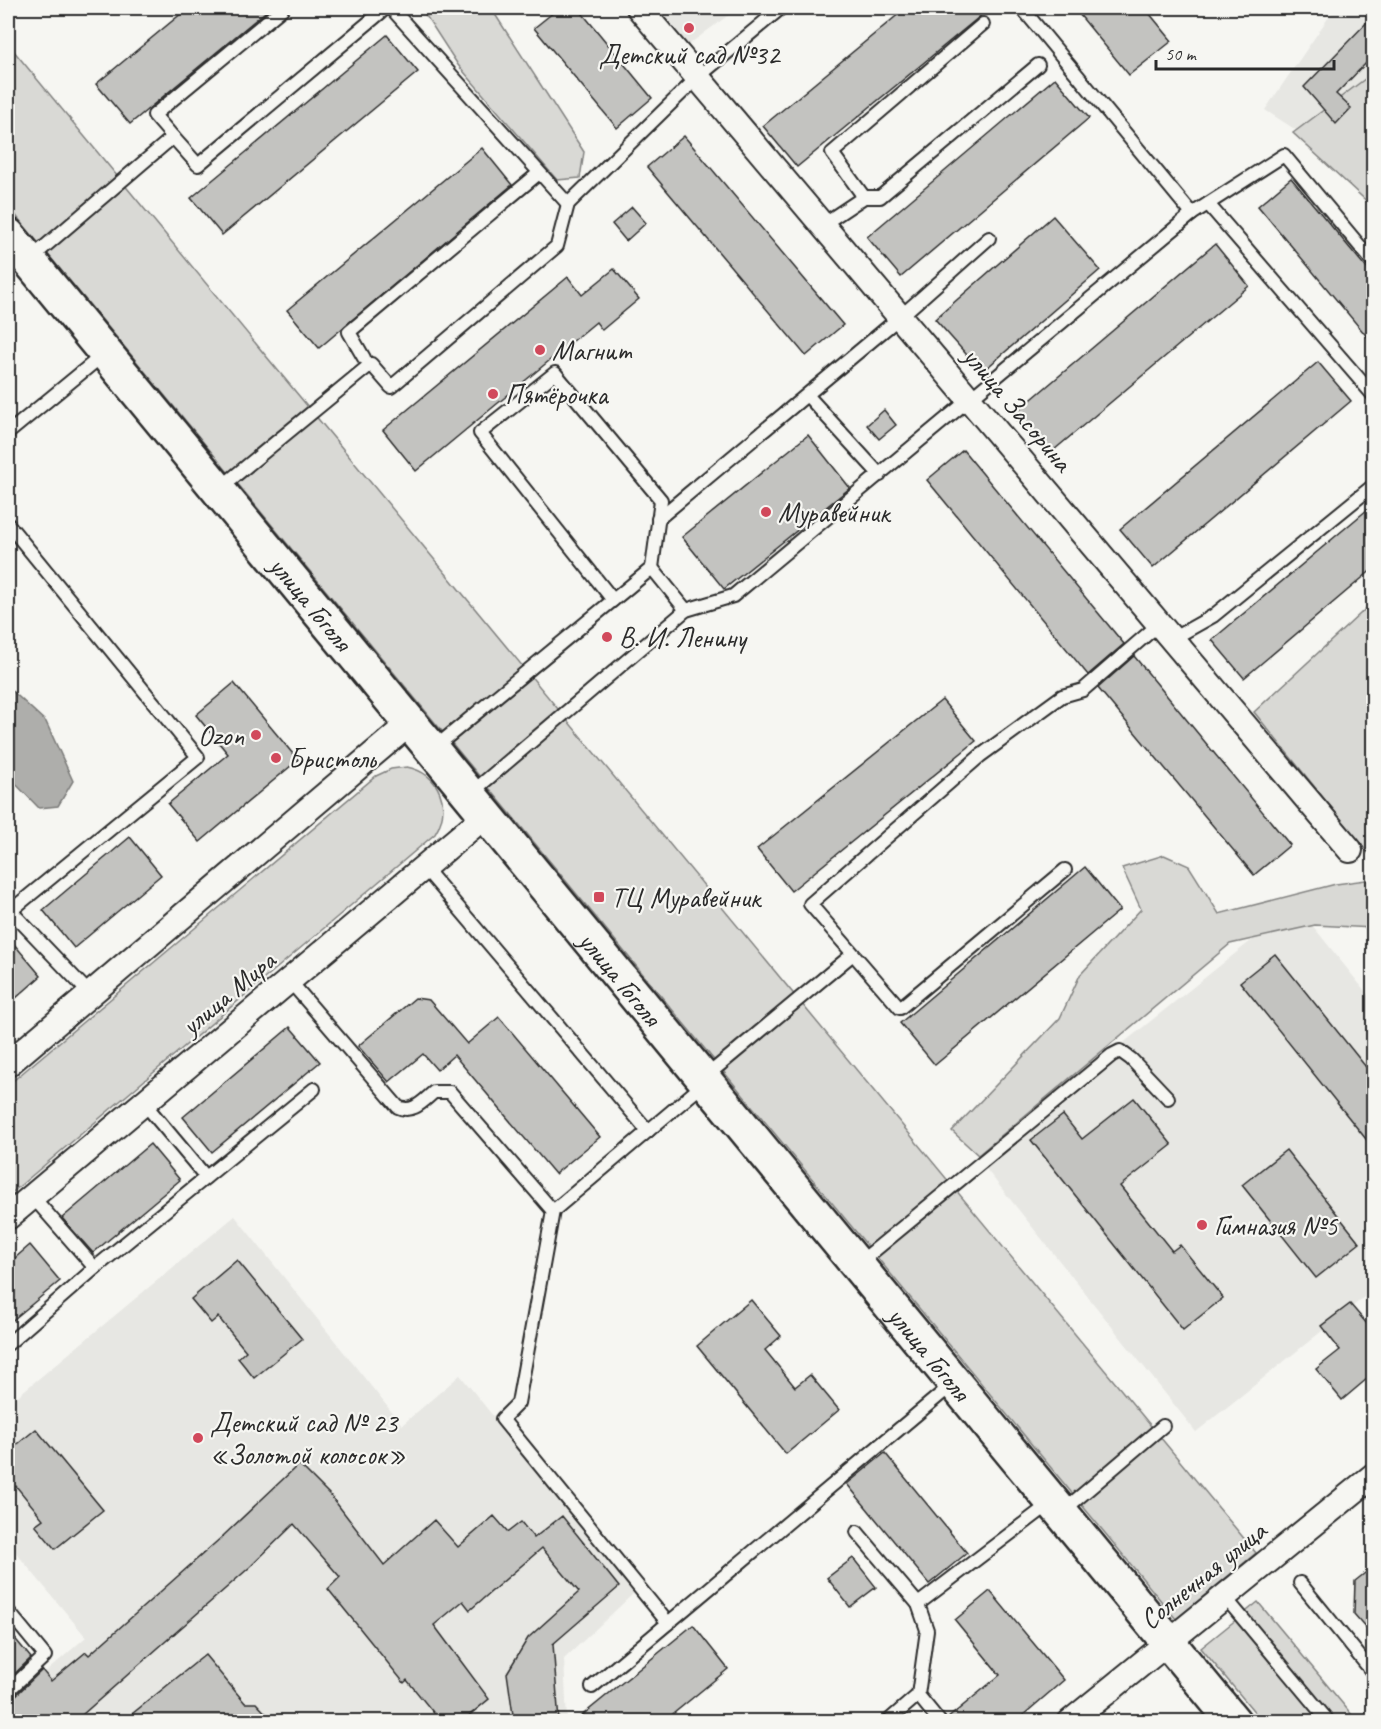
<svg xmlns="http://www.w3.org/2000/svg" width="1381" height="1729" font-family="Caveat,sans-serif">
<rect width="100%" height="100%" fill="#f6f6f2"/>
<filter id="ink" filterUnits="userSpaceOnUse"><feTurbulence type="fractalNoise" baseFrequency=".0167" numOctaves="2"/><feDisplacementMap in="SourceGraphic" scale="12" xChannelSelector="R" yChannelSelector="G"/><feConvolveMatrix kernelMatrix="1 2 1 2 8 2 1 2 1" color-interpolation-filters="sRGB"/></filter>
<g filter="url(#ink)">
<!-- built -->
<g fill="#e7e7e3">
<path d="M650 8H738L684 48Z"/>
<path d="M1335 8H1373V96L1330 152 1265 110Z"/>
<path d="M1296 905 1373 1001V1290L1196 1432 978 1159Z"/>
<path d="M235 1216 402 1425 460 1375 635 1592 564 1659 567 1721H35L16 1698 86 1637 8 1543V1404Z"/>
</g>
<!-- green -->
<g fill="#d9d9d5" stroke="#828280" stroke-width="1.5">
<path d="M421 8H491L584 152 580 178 557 180 458 65Z"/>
<path d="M8 44 1256 1553 1176 1619 8 206Z"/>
<path d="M1373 73V207L1293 133Z"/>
<path d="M1373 602V859L1254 712Z"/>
<path d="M407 767C440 774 452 806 435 834L8 1196V1085L376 776 391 769Z"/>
<path d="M1164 855 1189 866 1219 914 1336 884 1373 879V928L1315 925 1230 944 978 1155 952 1131 1060 1018 1080 975 1141 909 1122 868Z"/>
<path d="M1258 1602 1357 1721H1262L1201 1648Z"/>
</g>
<!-- water -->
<path fill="#aeaeab" stroke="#7a7a78" stroke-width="1.5" d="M8 687 46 722 73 781 58 806 39 808 8 776Z"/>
<!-- building -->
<g fill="#c3c3c0" stroke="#2b2b2b" stroke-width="1.5">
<path d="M188 8H270L130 124 96 84Z"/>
<path d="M559 8H578L652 98 617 128 534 28Z"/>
<path d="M906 8H990L797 167 763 126Z"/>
<path d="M1074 8H1145L1172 41 1129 75Z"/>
<path d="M1374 15V55L1336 94 1351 108 1336 124 1304 87Z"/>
<path d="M387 35 418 72 222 235 191 198Z"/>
<path d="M1055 78 1089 118 901 277 867 237Z"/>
<path d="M684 136 843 325 806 356 647 167Z"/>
<path d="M482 148 512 185 319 348 287 310Z"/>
<path d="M1291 178 1374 277V345L1258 206Z"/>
<path d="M632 207 646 223 626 241 612 224Z"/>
<path d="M1053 216 1100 270 982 372 935 319Z"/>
<path d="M1215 244 1249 286 1048 455 1013 415Z"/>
<path d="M614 269 639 299 602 330 596 322 416 471 383 430 568 277 582 295Z"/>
<path d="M1318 362 1351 401 1153 568 1120 529Z"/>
<path d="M884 410 896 425 879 439 867 425Z"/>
<path d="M808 435 850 488 724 589 682 537Z"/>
<path d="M963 450 1124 644 1088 675 927 480Z"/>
<path d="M1374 504V568L1244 678 1212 640Z"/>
<path d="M1134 656 1290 845 1254 875 1098 688Z"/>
<path d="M234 683 298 760 200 842 168 804 228 754 196 715Z"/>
<path d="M942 700 976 741 791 891 757 849Z"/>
<path d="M130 837 161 875 74 948 43 910Z"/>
<path d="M1085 867 1120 910 935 1065 900 1023Z"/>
<path d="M8 937 41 976 8 1005Z"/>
<path d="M1275 954 1374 1077V1149L1240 982Z"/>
<path d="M415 998 429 1000 467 1044 499 1017 600 1137 555 1174 454 1055 437 1070 423 1054 389 1082 358 1046Z"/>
<path d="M290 1027 320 1062 212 1152 183 1117Z"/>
<path d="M1134 1098 1172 1145 1120 1186 1172 1251 1180 1245 1223 1298 1183 1330 1031 1140 1063 1115 1082 1139Z"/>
<path d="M150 1144 180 1180 93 1253 62 1218Z"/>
<path d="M1286 1150 1360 1243 1316 1278 1242 1185Z"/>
<path d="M30 1245 60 1281 8 1324V1264Z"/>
<path d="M237 1260 302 1339 254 1378 238 1358 246 1351 218 1317 211 1323 191 1299Z"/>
<path d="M751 1300 781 1336 765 1350 795 1387 810 1375 839 1410 786 1454 697 1346Z"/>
<path d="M1350 1304 1374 1332V1373L1342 1400 1316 1369 1340 1350 1321 1326Z"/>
<path d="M36 1429 103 1510 55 1549 35 1525 43 1519 16 1486 8 1493V1452Z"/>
<path d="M885 1453 967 1553 929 1584 847 1484Z"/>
<path d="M299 1464 331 1496 384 1565 434 1520 458 1547 494 1516 508 1532 521 1522 534 1538 562 1516 619 1587 553 1644 559 1722H514L507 1673 528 1638 579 1592 542 1548 470 1610 463 1601 434 1625 489 1699 461 1722H441L407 1680 404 1683 328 1589 340 1577 294 1524 250 1567 74 1722H20L8 1706V1699L14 1697 42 1670 51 1681 86 1652 89 1655 223 1536Z"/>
<path d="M853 1558 876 1587 850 1607 827 1578Z"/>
<path d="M1374 1566V1637L1354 1614 1355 1581Z"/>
<path d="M990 1591 1064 1680 1015 1722H948L947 1719 1000 1675 955 1620Z"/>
<path d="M693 1625 728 1669 663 1722H574Z"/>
<path d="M8 1630 31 1658 8 1680Z"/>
<path d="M205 1655 245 1703H256L274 1722H122Z"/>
</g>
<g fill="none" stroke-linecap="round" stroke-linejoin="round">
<!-- lane casing -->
<g stroke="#2b2b2b" stroke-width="16">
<g id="lane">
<path d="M391 8 568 204"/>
<path d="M1022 8 1192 214"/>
<path d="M173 137 154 115 283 8"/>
<path d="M864 197 832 153 983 24"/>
<path d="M1208 204 1374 396"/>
<path d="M822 225 864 197H880L1038 65"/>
<path d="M29 260 173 137 198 165 386 8"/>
<path d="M364 358 349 332 539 173"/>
<path d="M807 395 880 475"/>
<path d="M8 433 104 354"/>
<path d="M219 489 371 364 391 387 557 246 568 204 698 77 781 8"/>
<path d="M658 519 900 317 989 238"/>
<path d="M8 524 198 757 8 913"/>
<path d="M613 600 480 433 555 373 661 500 652 568"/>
<path d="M1172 639 1213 616 1374 485"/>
<path d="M433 749 652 568 686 610"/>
<path d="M470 794 686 610 733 596 1192 214 1284 155 1374 263"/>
<path d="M424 867 648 1131"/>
<path d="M1065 870 900 1008 810 904 980 756 1062 696 1083 690 1159 624"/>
<path d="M8 908 90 994"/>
<path d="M289 980 398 1107C413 1114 423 1101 434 1092H450L553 1211 705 1083"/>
<path d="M704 1078 853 954"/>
<path d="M144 1103 206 1177"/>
<path d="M32 1196 95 1268"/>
<path d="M553 1211 518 1403 502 1419 668 1623"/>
<path d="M858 1264 1112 1055 1120 1051 1131 1059 1168 1098"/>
<path d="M8 1344 95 1268 314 1089"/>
<path d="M1063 1511 1163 1426"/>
<path d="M857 1532 918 1604 927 1630 918 1695"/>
<path d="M1300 1583 1374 1674"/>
<path d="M1224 1596 1329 1722"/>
<path d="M918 1604 1052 1502"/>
<path d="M8 1611 45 1656 8 1691"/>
<path d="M592 1687 954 1383"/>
<path d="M887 1722 918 1695 940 1722"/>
</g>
</g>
<!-- street casing -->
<g stroke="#2b2b2b" stroke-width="28">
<g id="street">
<path d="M639 8 1350 850"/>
<path d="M8 1064 410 723"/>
<path d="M8 1217 486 815"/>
<path d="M1070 1722 1374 1475"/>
</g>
</g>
<!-- secondary casing -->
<g stroke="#2b2b2b" stroke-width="38">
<g id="secondary">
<path id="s1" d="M8 235 1234 1722"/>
</g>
</g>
<!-- lane -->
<use href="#lane" stroke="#f6f6f2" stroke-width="12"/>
<!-- street -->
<use href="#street" stroke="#f6f6f2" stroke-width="24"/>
<!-- secondary -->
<use href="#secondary" stroke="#f6f6f2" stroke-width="33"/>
</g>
</g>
<!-- markers -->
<g fill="#d1495b" stroke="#f6f6f2" stroke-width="2">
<circle cx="689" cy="28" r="6"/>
<circle cx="540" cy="350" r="6"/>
<circle cx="493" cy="394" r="6"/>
<circle cx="766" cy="512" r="6"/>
<circle cx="607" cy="637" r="6"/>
<circle cx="256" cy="735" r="6"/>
<circle cx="276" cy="758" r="6"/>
<rect x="593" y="891" width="12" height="12" rx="3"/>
<circle cx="1202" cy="1225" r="6"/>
<circle cx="198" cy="1438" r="6"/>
</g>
<g text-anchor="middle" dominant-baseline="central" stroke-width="4.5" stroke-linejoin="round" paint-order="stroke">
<!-- poi labels -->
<g font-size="28" fill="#2b2b2b" stroke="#f6f6f2" text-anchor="start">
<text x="689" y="54" text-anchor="middle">Детский сад №32</text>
<text x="552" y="350">Магнит</text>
<text x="505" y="394">Пятёрочка</text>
<text x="778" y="512">Муравейник</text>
<text x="619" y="637">В. И. Ленину</text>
<text x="244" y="735" text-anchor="end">Ozon</text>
<text x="288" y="758">Бристоль</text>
<text x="611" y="897">ТЦ Муравейник</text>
<text x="1214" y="1225">Гимназия №5</text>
<text x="210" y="1422">Детский сад № 23<tspan x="210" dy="32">«Золотой колосок»</tspan></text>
</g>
<!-- street labels -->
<g font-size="28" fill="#2b2b2b" stroke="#f6f6f2">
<text transform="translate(1018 409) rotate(50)">улица Засорина</text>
<text stroke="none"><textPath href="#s1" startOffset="477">улица Гоголя</textPath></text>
<text stroke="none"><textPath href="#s1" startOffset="963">улица Гоголя</textPath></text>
<text transform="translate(228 993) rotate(-40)">улица Мира</text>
<text stroke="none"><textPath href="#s1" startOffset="1449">улица Гоголя</textPath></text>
<text transform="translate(1203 1575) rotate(-39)">Солнечная улица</text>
</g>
</g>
<!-- margin -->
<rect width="1381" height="1729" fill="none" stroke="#f6f6f2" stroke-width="30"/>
<rect x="15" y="15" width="1351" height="1699" fill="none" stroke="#2b2b2b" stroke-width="2" filter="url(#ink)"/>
<!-- scale -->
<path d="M1156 60v9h178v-9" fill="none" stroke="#2b2b2b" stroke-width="3"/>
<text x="1165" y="60" font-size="18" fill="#2b2b2b" stroke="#f6f6f2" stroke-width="4.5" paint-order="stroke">50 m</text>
</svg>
